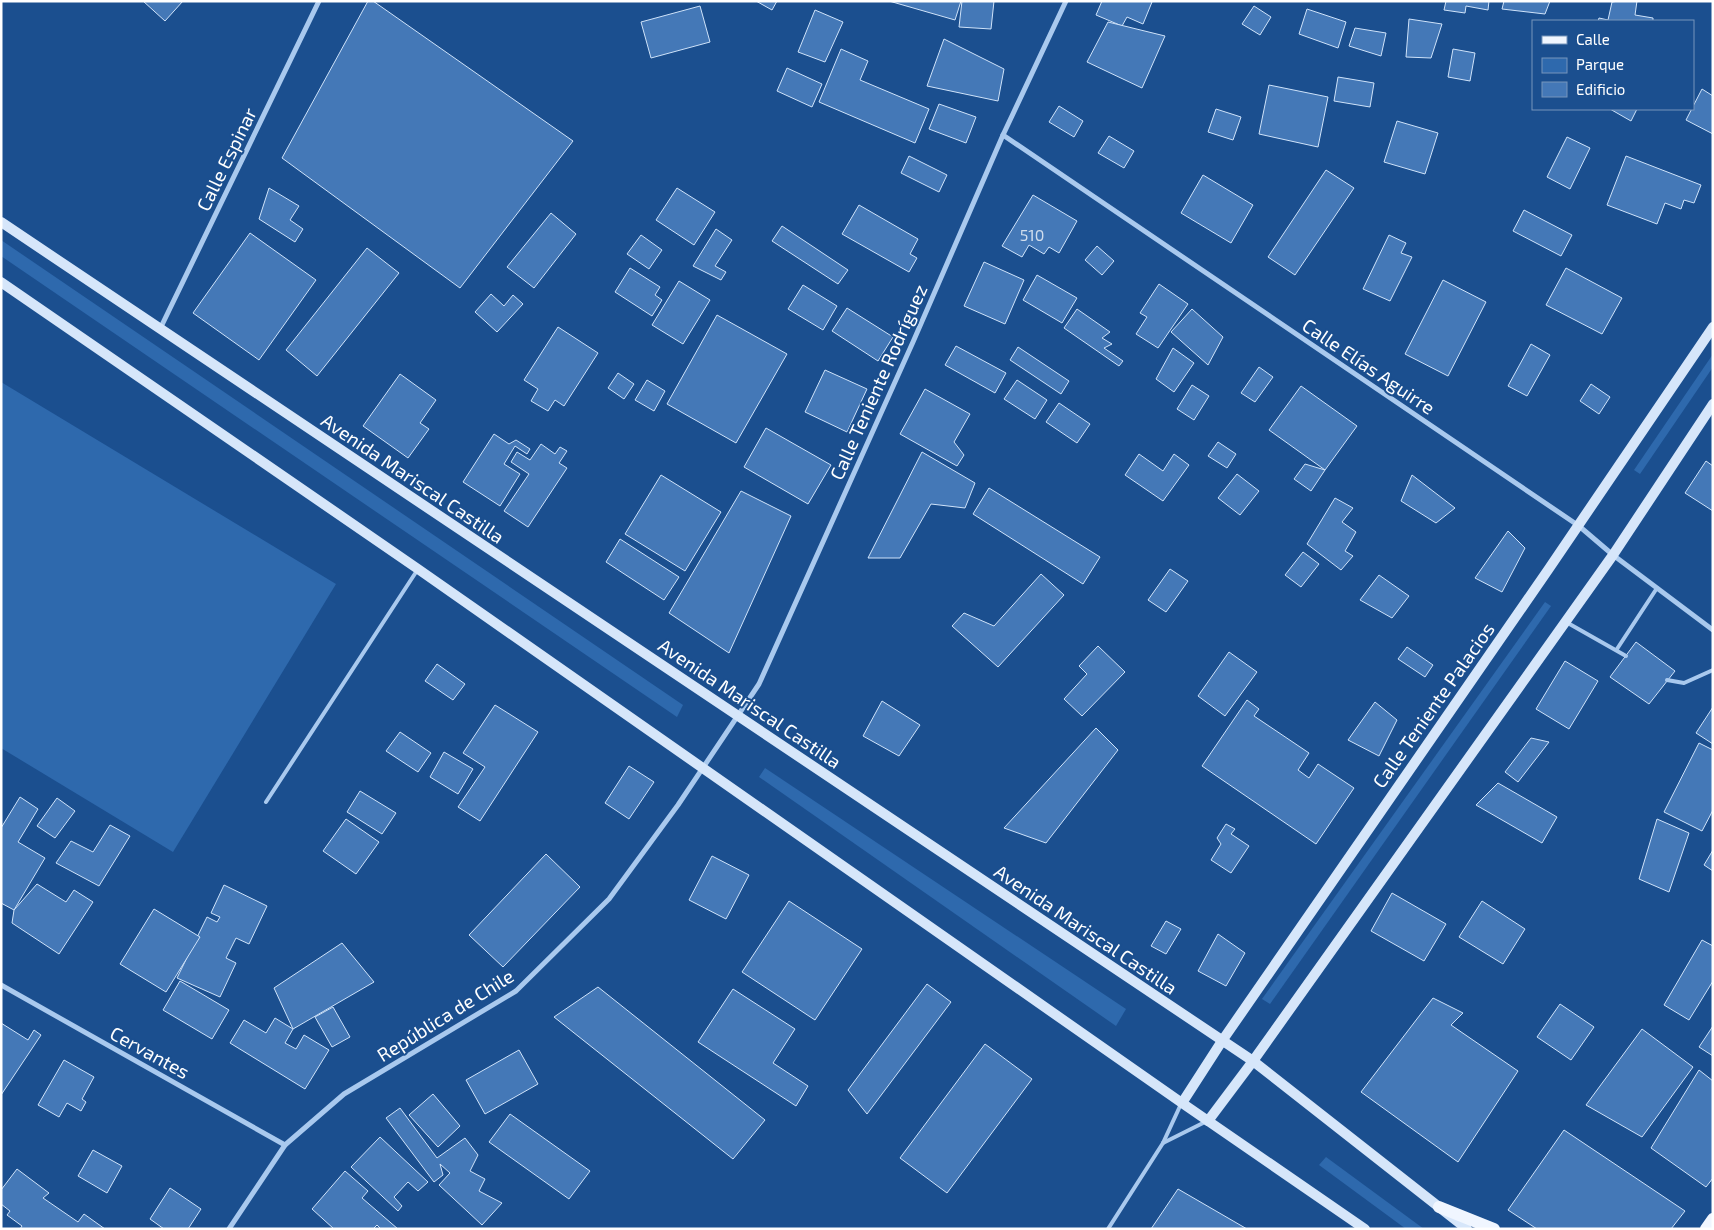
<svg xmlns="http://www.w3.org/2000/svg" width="1714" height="1230" font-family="'Exo 2',sans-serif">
<rect width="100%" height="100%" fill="#1b4f8f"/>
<!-- green -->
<g fill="#2e69ad">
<path d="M1 240 683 705 677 717 1 256Z"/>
<path d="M1713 354V367L1640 474 1634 470Z"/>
<path d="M1 382 336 584 173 852 1 748Z"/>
<path d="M1545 602 1551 606 1270 1004 1262 999Z"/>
<path d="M765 768 1126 1009 1116 1026 759 777Z"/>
<path d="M1326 1157 1424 1229H1406L1319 1165Z"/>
</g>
<!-- building -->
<g fill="#4478b7" stroke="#cfe3fa">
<path d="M143 1H183L165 21Z"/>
<path d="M368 1H373L573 141 460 288 282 158Z"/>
<path d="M756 1H777L772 10Z"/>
<path d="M889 1H961L955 20Z"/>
<path d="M962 1H994L991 29 959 27Z"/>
<path d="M1102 1H1149L1152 2 1143 24 1127 17 1122 26 1096 15Z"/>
<path d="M1446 1H1489L1488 10 1466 6 1465 13 1444 10Z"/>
<path d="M1504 1H1550L1545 14 1502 9Z"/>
<path d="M1619 1H1637L1635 15 1653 18V21H1598L1599 18 1608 20 1612 2Z"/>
<path d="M700 6 710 42 651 58 641 22Z"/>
<path d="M1254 6 1271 17 1260 35 1242 24Z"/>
<path d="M1307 9 1346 22 1338 48 1299 34Z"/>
<path d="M815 10 843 22 825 62 798 52Z"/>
<path d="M1409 19 1442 24 1431 58 1406 57Z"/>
<path d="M1108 22 1165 36 1142 88 1087 62Z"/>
<path d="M1355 28 1386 33 1381 56 1349 46Z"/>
<path d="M944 39 1004 69 998 101 927 86Z"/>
<path d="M841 49 868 61 860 80 929 109 915 143 819 102Z"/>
<path d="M1453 49 1475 53 1470 81 1448 77Z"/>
<path d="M787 68 822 84 812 107 777 91Z"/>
<path d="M1338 77 1374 83 1370 107 1334 101Z"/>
<path d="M1269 85 1328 97 1318 147 1259 134Z"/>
<path d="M1702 89 1713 96V134L1686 120Z"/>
<path d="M939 104 976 117 966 143 929 129Z"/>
<path d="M1059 106 1083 121 1074 137 1049 122Z"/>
<path d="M1216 109 1241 117 1233 140 1208 132Z"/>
<path d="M1610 109H1637L1631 121Z"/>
<path d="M1397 121 1438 133 1425 174 1384 162Z"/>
<path d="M1109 136 1134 151 1124 168 1098 153Z"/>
<path d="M1567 137 1590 148 1570 189 1547 177Z"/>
<path d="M909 156 947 175 939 192 901 173Z"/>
<path d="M1626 156 1701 185 1694 203 1684 200 1681 209 1665 203 1657 224 1607 205Z"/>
<path d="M1326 170 1354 188 1295 275 1268 257Z"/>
<path d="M1203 175 1253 205 1231 243 1181 213Z"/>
<path d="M269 188 299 206 290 220 303 229 295 242 259 219Z"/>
<path d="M677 188 715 212 694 245 656 220Z"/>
<path d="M1033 195 1077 221 1059 253 1049 247 1044 254 1029 245 1022 257 1002 246Z"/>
<path d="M859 205 918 239 910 254 917 258 909 272 842 234Z"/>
<path d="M1524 210 1572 235 1561 256 1513 231Z"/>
<path d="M551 213 576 234 534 288 507 267Z"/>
<path d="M782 226 848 270 838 284 772 241Z"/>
<path d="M716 229 732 240 715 266 726 272 721 280 693 266Z"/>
<path d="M250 233 316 280 259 360 193 313Z"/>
<path d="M641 235 662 250 649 269 627 254Z"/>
<path d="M1389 235 1406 243 1401 253 1412 257 1390 301 1363 289Z"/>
<path d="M1097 246 1114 261 1102 275 1085 260Z"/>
<path d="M367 248 399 273 317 376 286 350Z"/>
<path d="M984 262 1024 280 1005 324 964 306Z"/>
<path d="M630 268 660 287 655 295 662 300 652 316 615 292Z"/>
<path d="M1566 268 1622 298 1602 334 1546 305Z"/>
<path d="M1037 275 1077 298 1062 323 1023 300Z"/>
<path d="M1443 280 1486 302 1448 376 1405 354Z"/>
<path d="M679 281 710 300 683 344 652 325Z"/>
<path d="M1159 284 1188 304 1158 348 1136 334 1147 317 1140 313Z"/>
<path d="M803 285 837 306 823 330 788 309Z"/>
<path d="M491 294 504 306 513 295 523 304 497 332 475 312Z"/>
<path d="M847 308 893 337 878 361 832 331Z"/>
<path d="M1077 309 1110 332 1102 338 1112 344 1104 348 1123 361 1119 366 1064 328Z"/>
<path d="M1192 309 1223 337 1208 365 1171 332Z"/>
<path d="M717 315 787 354 736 443 667 404Z"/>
<path d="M558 327 598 353 564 406 555 400 548 411 531 401 538 389 524 380Z"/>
<path d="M1531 344 1550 355 1527 396 1508 386Z"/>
<path d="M956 346 1006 373 995 393 945 365Z"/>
<path d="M1018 347 1069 381 1061 394 1010 360Z"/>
<path d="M1173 348 1194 363 1174 392 1156 379Z"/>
<path d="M1259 367 1273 377 1255 402 1241 393Z"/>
<path d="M825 370 867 389 847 432 805 412Z"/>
<path d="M618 373 634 384 624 399 608 388Z"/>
<path d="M400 374 436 400 420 423 429 429 408 458 363 426Z"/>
<path d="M647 380 665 391 654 411 635 400Z"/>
<path d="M1017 380 1047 400 1035 419 1004 399Z"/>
<path d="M1591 384 1610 397 1599 414 1580 401Z"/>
<path d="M1192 385 1209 396 1194 420 1177 409Z"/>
<path d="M1301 386 1357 426 1325 470 1269 430Z"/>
<path d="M925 389 970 414 954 442 964 455 957 466 900 434Z"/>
<path d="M1059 403 1090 424 1077 443 1046 422Z"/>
<path d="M766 428 831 465 808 504 744 467Z"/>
<path d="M494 434 509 444 516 440 530 449 527 454 515 446 504 464 520 474 500 506 463 482Z"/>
<path d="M1218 442 1236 454 1227 468 1208 456Z"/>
<path d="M541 444 555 454 560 447 567 451 559 463 567 468 528 527 504 511 529 474 511 462 517 452 530 460Z"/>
<path d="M922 452 975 483 965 508 931 504 900 558H868Z"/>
<path d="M1139 454 1163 471 1174 454 1189 465 1163 501 1125 475Z"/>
<path d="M1706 461 1713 466V511L1685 493Z"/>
<path d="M1305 464 1325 470 1311 491 1294 479Z"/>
<path d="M1237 474 1259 491 1240 515 1218 498Z"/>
<path d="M661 475 721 512 685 571 625 534Z"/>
<path d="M1412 475 1455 508 1436 523 1401 501Z"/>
<path d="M989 488 1100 557 1083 584 973 514Z"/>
<path d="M741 491 791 516 729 653 669 613Z"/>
<path d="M1335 498 1353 508 1342 522 1356 532 1345 551 1353 556 1341 570 1307 544Z"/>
<path d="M1508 531 1525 548 1502 592 1475 578Z"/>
<path d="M620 539 679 577 664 600 606 562Z"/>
<path d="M1303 552 1319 564 1301 587 1285 575Z"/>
<path d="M1170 569 1188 581 1166 612 1148 600Z"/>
<path d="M1041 574 1064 595 998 667 952 626 964 613 994 626Z"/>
<path d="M1379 575 1409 596 1392 618 1360 600Z"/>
<path d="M1636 642 1675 671 1649 704 1610 677Z"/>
<path d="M1098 646 1125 672 1082 716 1064 699 1087 674 1079 666Z"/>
<path d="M1407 647 1433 665 1425 677 1398 659Z"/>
<path d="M1229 652 1257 672 1225 716 1198 696Z"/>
<path d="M1565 661 1598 681 1569 729 1536 709Z"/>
<path d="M437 664 465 684 453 700 425 681Z"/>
<path d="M1247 700 1259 709 1254 716 1309 753 1298 770 1309 778 1318 764 1354 788 1316 844 1202 766Z"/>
<path d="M882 701 920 725 899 756 863 736Z"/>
<path d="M1375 702 1397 720 1379 756 1348 740Z"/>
<path d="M495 705 538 732 480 821 458 807 485 767 463 753Z"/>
<path d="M1713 707V744L1696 733Z"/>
<path d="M1096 728 1118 750 1046 843 1004 828Z"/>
<path d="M400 732 431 753 418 772 386 751Z"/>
<path d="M1531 738 1549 742 1518 782 1505 772Z"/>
<path d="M1699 743 1713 750V810L1702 831 1664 812Z"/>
<path d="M444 752 473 769 458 794 430 777Z"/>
<path d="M629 766 654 782 629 819 605 803Z"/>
<path d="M1498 783 1557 817 1542 843 1476 805Z"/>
<path d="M360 791 396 813 382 834 347 812Z"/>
<path d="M20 797 38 809 18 842 45 858 14 910 1 903V828Z"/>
<path d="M57 798 75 811 55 838 37 826Z"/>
<path d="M346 819 379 842 356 874 323 851Z"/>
<path d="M1657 819 1689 833 1669 892 1639 879Z"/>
<path d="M1226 824 1235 829 1231 834 1249 846 1231 873 1211 860 1221 844 1217 838Z"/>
<path d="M110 825 130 836 99 886 56 863 71 841 93 852Z"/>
<path d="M1713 850V871L1704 865Z"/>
<path d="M546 854 580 887 503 967 469 935Z"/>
<path d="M712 856 749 875 726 919 689 900Z"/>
<path d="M37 884 66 902 74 890 93 902 59 954 12 923 14 910Z"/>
<path d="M224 885 267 906 249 944 236 938 226 958 236 963 220 997 177 978 207 917 217 922 220 917 211 913Z"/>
<path d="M1392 893 1446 924 1424 961 1371 931Z"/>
<path d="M789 901 862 949 815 1020 742 972Z"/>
<path d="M1482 901 1525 929 1503 964 1459 937Z"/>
<path d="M154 909 200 937 166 992 120 964Z"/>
<path d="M1166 921 1181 929 1166 954 1151 946Z"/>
<path d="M1218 934 1245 953 1226 986 1198 971Z"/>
<path d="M1702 940 1713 946V981L1689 1020 1664 1005Z"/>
<path d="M342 943 374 982 293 1029 274 988Z"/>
<path d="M180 981 229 1010 212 1039 163 1010Z"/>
<path d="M927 984 951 1002 867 1114 848 1090Z"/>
<path d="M598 987 765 1120 733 1159 554 1017Z"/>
<path d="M733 989 795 1029 773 1063 808 1086 796 1106 698 1042Z"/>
<path d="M1433 998 1463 1013 1451 1025 1518 1071 1458 1162 1361 1092Z"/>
<path d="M1560 1004 1594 1027 1571 1060 1537 1037Z"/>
<path d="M333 1007 350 1037 332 1047 315 1017Z"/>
<path d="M275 1018 293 1029 285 1043 296 1049 304 1035 329 1050 305 1089 230 1043 244 1020 266 1033Z"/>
<path d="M1 1023 28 1040 34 1030 41 1035 1 1095Z"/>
<path d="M1713 1026V1056L1699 1047Z"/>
<path d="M1642 1029 1693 1067 1642 1137 1586 1105Z"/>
<path d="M985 1044 1032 1079 947 1193 900 1158Z"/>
<path d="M519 1050 538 1084 485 1114 466 1080Z"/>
<path d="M64 1060 94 1077 82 1099 86 1102 81 1111 67 1103 59 1117 38 1105Z"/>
<path d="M1699 1070 1713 1081V1178L1706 1187 1651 1148Z"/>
<path d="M433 1094 460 1126 438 1147 409 1115Z"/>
<path d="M400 1108 437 1158 465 1138 478 1155 470 1171 485 1179 479 1191 502 1203 482 1225 439 1185 450 1173 440 1164 443 1175 434 1182 386 1118Z"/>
<path d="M510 1114 590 1171 569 1199 489 1142Z"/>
<path d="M1564 1130 1685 1211 1671 1229H1537L1508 1210Z"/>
<path d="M380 1137 428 1182 418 1191 408 1182 394 1197 402 1206 398 1211 351 1167Z"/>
<path d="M93 1150 122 1166 107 1193 78 1176Z"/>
<path d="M17 1169 49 1193 43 1198 78 1222 84 1214 105 1229H20L22 1226 7 1215 10 1211 1 1204V1190Z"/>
<path d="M345 1171 368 1191 362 1198 398 1229H381L377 1225 373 1229H334L312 1209Z"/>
<path d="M170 1188 201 1209 188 1229H164L150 1219Z"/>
<path d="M1178 1189 1247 1229H1151Z"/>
</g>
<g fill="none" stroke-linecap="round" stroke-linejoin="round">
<!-- service -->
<g stroke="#a9c9ee" stroke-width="4">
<path d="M1566 622 1626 656"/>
<path d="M1617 649 1657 588"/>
<path d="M1667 680 1684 683 1713 670"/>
<path d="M266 802 418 569"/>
<path d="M1163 1143 1205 1122"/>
<path d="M1108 1229 1163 1143 1181 1104"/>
</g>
<!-- minor -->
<g stroke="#a9c9ee" stroke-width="5">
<path d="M1003 135 1579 526 1613 555 1713 630"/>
<path d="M160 329 319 1"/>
<path d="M1 985 285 1145"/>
<path d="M229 1229 285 1145 344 1094 516 991 609 899 678 805 759 684 913 342 1003 135 1066 1"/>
</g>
<!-- secondary -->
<g stroke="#d6e6fa" stroke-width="10">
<path d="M1 222 1253 1061 1467 1229"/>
<path d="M1 282 418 569 1182 1103 1365 1229"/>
<path d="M1182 1103 1222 1041 1548 570 1713 327"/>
<path d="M1208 1121 1253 1061 1613 555 1713 404"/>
</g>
<!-- primary -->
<g stroke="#f0f6ff" stroke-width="12">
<path d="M1439 1207 1494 1229"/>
<path d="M1706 1229 1713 1219"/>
</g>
</g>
<g text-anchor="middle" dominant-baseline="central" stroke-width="4" stroke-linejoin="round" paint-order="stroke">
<!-- number labels -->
<g font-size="16" fill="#d0dded">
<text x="1032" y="234">510</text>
</g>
<!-- street labels -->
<g font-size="19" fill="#fff" stroke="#1b4f8f">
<text transform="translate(226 159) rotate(-64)">Calle Espinar</text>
<text transform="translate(1369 366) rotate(34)">Calle Elías Aguirre</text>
<text transform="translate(878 382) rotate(-66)">Calle Teniente Rodríguez</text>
<text transform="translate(413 478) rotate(34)">Avenida Mariscal Castilla</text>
<text transform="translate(750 703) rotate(34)">Avenida Mariscal Castilla</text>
<text transform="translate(1433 705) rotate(-55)">Calle Teniente Palacios</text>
<text transform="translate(1086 929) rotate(34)">Avenida Mariscal Castilla</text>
<text transform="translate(445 1015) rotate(-32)">República de Chile</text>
<text transform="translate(150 1052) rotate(29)">Cervantes</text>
</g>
</g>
<!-- border -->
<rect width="1714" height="1230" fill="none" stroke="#ffffff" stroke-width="5"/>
<!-- legend -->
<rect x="1532" y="20" width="162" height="90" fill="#1b4f8f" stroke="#7695bc"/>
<rect x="1542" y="36" width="25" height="8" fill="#f0f6ff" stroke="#7695bc"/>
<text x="1576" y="45" font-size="15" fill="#ffffff">Calle</text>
<rect x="1542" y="58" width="25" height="15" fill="#2e69ad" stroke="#7695bc"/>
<text x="1576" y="70" font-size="15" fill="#ffffff">Parque</text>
<rect x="1542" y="82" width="25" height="15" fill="#4478b7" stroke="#7695bc"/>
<text x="1576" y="95" font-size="15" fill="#ffffff">Edificio</text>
</svg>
